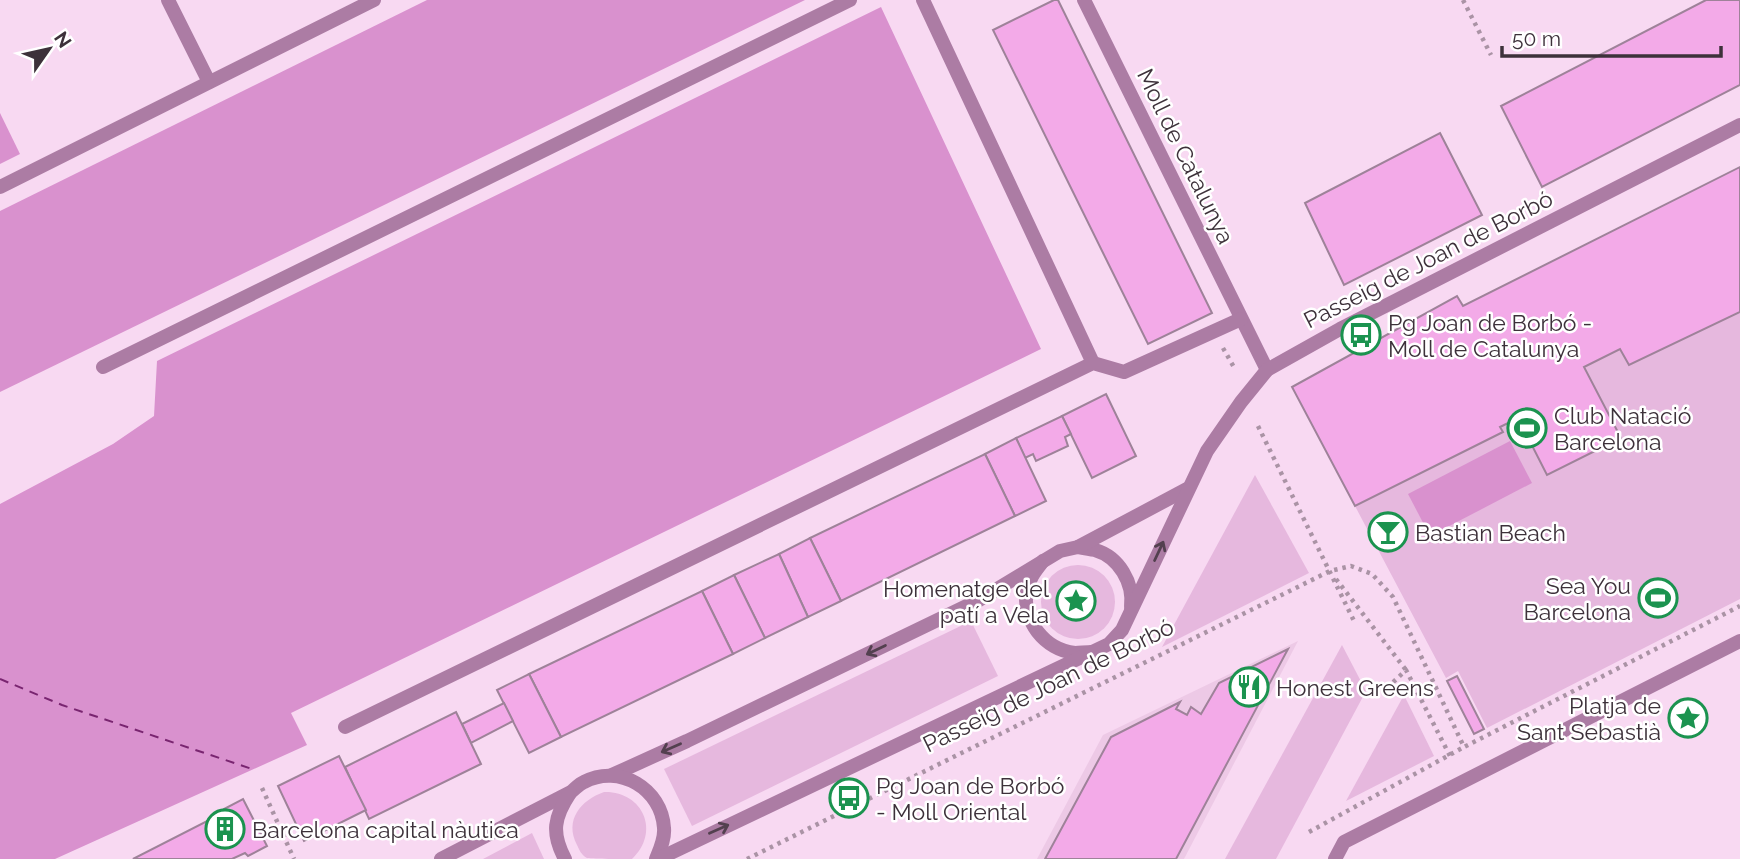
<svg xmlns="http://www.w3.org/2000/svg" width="1740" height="859" font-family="Raleway,sans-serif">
<rect width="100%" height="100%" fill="#f8d9f2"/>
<!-- built -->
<path fill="#edc9e6" d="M1298 641 1184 859H1037L1103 735Z"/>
<!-- green -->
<g fill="#e6b8de">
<path d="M1740 167V599L1487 728 1458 671 1446 678 1292 387 1457 296 1464 305Z"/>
<path d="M1255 475 1309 573 1162 647Z"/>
<circle cx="1078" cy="602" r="37"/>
<path d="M971 621 998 676 692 826 664 769Z"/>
<path d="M1342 645 1366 691 1276 859H1225Z"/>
<path d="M1404 695 1434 756 1346 801Z"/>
<path d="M604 792C643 791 661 832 632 859 621 859 595 859 587 858 581 855 579 849 577 845 564 820 581 800 604 792Z"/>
<path d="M532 833 544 859H483Z"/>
</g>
<!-- water -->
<g fill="#d991ce">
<path d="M427 0H805L0 392V211Z"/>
<path d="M881 7 1041 349 291 713 307 745 55 859H0V504L113 444 154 416 157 361Z"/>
<path d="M0 113 20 154 0 164Z"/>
<path d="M1510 441 1532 483 1430 536 1408 494Z"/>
</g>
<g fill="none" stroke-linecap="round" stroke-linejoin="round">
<!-- ferry -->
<path stroke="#792570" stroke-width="2" stroke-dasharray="9 7" stroke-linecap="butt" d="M0 679 62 705 252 769"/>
</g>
<!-- building -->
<g fill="#f3aae8" stroke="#9e8299" stroke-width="2">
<path d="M1054 0H1058L1212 313 1148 344 993 30Z"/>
<path d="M1706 0H1740V85L1542 187 1501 106Z"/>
<path d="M1440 133 1482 215 1344 285 1305 203Z"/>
<path d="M1740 167V312L1629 365 1620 349 1584 367 1621 438 1547 475 1518 418 1500 427 1503 432 1355 506 1292 387 1457 296 1463 306Z"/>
<path d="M1106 394 1136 456 1092 478 1062 416Z"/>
<path d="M1062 416 1071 434 1065 437 1068 446 1036 461 1033 454 1025 458 1016 438Z"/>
<path d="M1016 438 1046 501 1015 516 985 454Z"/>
<path d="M985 454 1015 516 841 601 810 538Z"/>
<path d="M810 538 841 601 808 617 779 554Z"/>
<path d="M779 554 808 617 765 638 734 575Z"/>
<path d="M734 575 765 638 733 654 702 591Z"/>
<path d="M702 591 733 654 561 737 529 674Z"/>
<path d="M1288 649 1176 859H1045L1111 737 1180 702 1176 709 1187 715 1191 707 1201 714 1219 683Z"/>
<path d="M529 674 561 737 529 753 497 690Z"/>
<path d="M1457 676 1484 729 1474 734 1447 681Z"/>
<path d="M504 703 513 721 471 743 462 724Z"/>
<path d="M456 712 481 764 369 819 345 767Z"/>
<path d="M339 756 366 810 304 841 278 786Z"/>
<path d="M243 799 267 846 248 856 245 853 232 859H133L225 812 224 809Z"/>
</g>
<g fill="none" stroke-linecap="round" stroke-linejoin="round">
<!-- path -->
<g stroke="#aa93a5" stroke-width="4.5" stroke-dasharray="3.5 5" stroke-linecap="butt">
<path d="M1463 0 1491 55"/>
<path d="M1223 348 1235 369"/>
<path d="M1258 426 1355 623"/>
<path d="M1336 579 1406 670"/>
<path d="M1387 688 1406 670 1450 756"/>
<path d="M262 788 294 859"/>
<path d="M1309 832 1464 747"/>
<path d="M747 859 1330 571 1351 566 1372 574 1393 597 1464 747 1740 606"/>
</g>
<!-- lane -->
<g stroke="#ac7ca4" stroke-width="14">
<path d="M168 0 209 82"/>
<path d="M923 0 1093 363"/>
<path d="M1084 0 1267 370"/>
<path d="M0 187 374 0"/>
<path d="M103 367 850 0"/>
<path d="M1043 561C1036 570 1029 578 1027 590 1021 620 1045 650 1075 653 1080 653 1086 652 1092 652"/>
<path d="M345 727 1093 363 1124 372 1241 319"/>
</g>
<!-- street -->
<g stroke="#ac7ca4" stroke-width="14">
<path d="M1078 547C1084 548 1090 549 1095 550 1119 557 1134 583 1131 607"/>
<path d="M612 775 687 741 979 600 1060 551 1078 547 1187 489"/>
<path d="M441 859 571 792C575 789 579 784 584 782 619 763 662 789 664 828 665 839 660 849 656 859"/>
<path d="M565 859C551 833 554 817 570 793"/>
<path d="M658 859 1109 644 1122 630 1207 451 1241 402 1267 370 1340 329 1740 125"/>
<path d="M1335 859 1344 842 1740 641"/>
</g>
</g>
<!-- one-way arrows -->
<defs><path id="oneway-shaft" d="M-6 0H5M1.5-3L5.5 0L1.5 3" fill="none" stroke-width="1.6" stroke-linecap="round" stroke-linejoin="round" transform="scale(1.75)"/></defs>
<g stroke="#53404f">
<use href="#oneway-shaft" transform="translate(1159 551) rotate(-65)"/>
<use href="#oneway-shaft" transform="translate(876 650) rotate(154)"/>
<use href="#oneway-shaft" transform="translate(671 748) rotate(156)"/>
<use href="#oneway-shaft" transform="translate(719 829) rotate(-24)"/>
</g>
<!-- icons -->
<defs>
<g id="bus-ring" transform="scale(2.0125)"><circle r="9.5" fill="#fff" stroke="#1b934f" stroke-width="1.5"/><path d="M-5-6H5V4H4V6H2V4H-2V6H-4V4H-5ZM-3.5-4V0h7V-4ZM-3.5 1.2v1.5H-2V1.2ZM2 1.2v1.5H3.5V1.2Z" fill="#1b934f"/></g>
<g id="stadium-ring" transform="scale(2.0125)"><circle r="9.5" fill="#fff" stroke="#1b934f" stroke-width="1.5"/><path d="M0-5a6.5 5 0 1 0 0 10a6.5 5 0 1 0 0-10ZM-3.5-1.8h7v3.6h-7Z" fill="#1b934f"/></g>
<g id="bar-ring" transform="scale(2.0125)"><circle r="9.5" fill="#fff" stroke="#1b934f" stroke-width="1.5"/><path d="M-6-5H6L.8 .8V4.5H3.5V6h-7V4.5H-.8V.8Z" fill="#1b934f"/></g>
<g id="sight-ring" transform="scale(2.0125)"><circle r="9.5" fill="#fff" stroke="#1b934f" stroke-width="1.5"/><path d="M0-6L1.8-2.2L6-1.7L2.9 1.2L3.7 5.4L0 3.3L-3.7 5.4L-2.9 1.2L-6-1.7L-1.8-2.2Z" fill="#1b934f"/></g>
<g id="restaurant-ring" transform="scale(2.0125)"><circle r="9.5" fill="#fff" stroke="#1b934f" stroke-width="1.5"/><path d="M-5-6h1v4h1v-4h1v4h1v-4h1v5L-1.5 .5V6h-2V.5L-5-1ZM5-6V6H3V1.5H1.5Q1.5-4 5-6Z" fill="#1b934f"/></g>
<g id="building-ring" transform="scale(2.0125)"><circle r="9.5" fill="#fff" stroke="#1b934f" stroke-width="1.5"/><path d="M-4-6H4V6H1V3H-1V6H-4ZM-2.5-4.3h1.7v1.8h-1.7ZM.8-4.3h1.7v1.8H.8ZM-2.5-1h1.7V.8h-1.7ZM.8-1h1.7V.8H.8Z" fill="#1b934f"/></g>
</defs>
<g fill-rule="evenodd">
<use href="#bus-ring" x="1361" y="335"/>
<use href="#stadium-ring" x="1527" y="428"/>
<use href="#bar-ring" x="1388" y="532"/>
<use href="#stadium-ring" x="1658" y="598"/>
<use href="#sight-ring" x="1076" y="601"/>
<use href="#restaurant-ring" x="1249" y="687"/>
<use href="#sight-ring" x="1688" y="718"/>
<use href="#bus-ring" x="849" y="798"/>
<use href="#building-ring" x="225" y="829"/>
</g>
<g text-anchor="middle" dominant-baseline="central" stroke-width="5" stroke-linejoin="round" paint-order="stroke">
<!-- street labels -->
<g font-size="23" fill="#3d313a" stroke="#fff">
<text transform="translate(1186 156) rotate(64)">Moll de Catalunya</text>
<text transform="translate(1428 259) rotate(-27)">Passeig de Joan de Borbó</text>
<text transform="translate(1048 685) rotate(-26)">Passeig de Joan de Borbó</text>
</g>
<!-- poi labels -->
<g font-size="23" fill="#3d313a" stroke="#fff" text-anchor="start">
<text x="1388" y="322">Pg Joan de Borbó -<tspan x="1388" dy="26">Moll de Catalunya</tspan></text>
<text x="1554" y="415">Club Natació<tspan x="1554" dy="26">Barcelona</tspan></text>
<text x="1415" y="532">Bastian Beach</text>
<text x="1631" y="585" text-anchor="end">Sea You<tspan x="1631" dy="26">Barcelona</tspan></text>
<text x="1049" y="588" text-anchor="end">Homenatge del<tspan x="1049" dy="26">patí a Vela</tspan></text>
<text x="1276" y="687">Honest Greens</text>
<text x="1661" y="705" text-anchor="end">Platja de<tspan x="1661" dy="26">Sant Sebastià</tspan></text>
<text x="876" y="785">Pg Joan de Borbó<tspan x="876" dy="26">- Moll Oriental</tspan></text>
<text x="252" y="829">Barcelona capital nàutica</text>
</g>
</g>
<!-- north arrow -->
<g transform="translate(49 49) rotate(56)" stroke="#ffffff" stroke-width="5" paint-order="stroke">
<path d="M0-5L12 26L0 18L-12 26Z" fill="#3d313a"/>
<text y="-10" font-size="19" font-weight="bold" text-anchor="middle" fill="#3d313a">N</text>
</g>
<!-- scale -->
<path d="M1502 46v10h219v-10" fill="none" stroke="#3d313a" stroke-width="3.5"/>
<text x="1512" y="46" font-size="21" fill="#3d313a" stroke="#ffffff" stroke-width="5" paint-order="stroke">50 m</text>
</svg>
